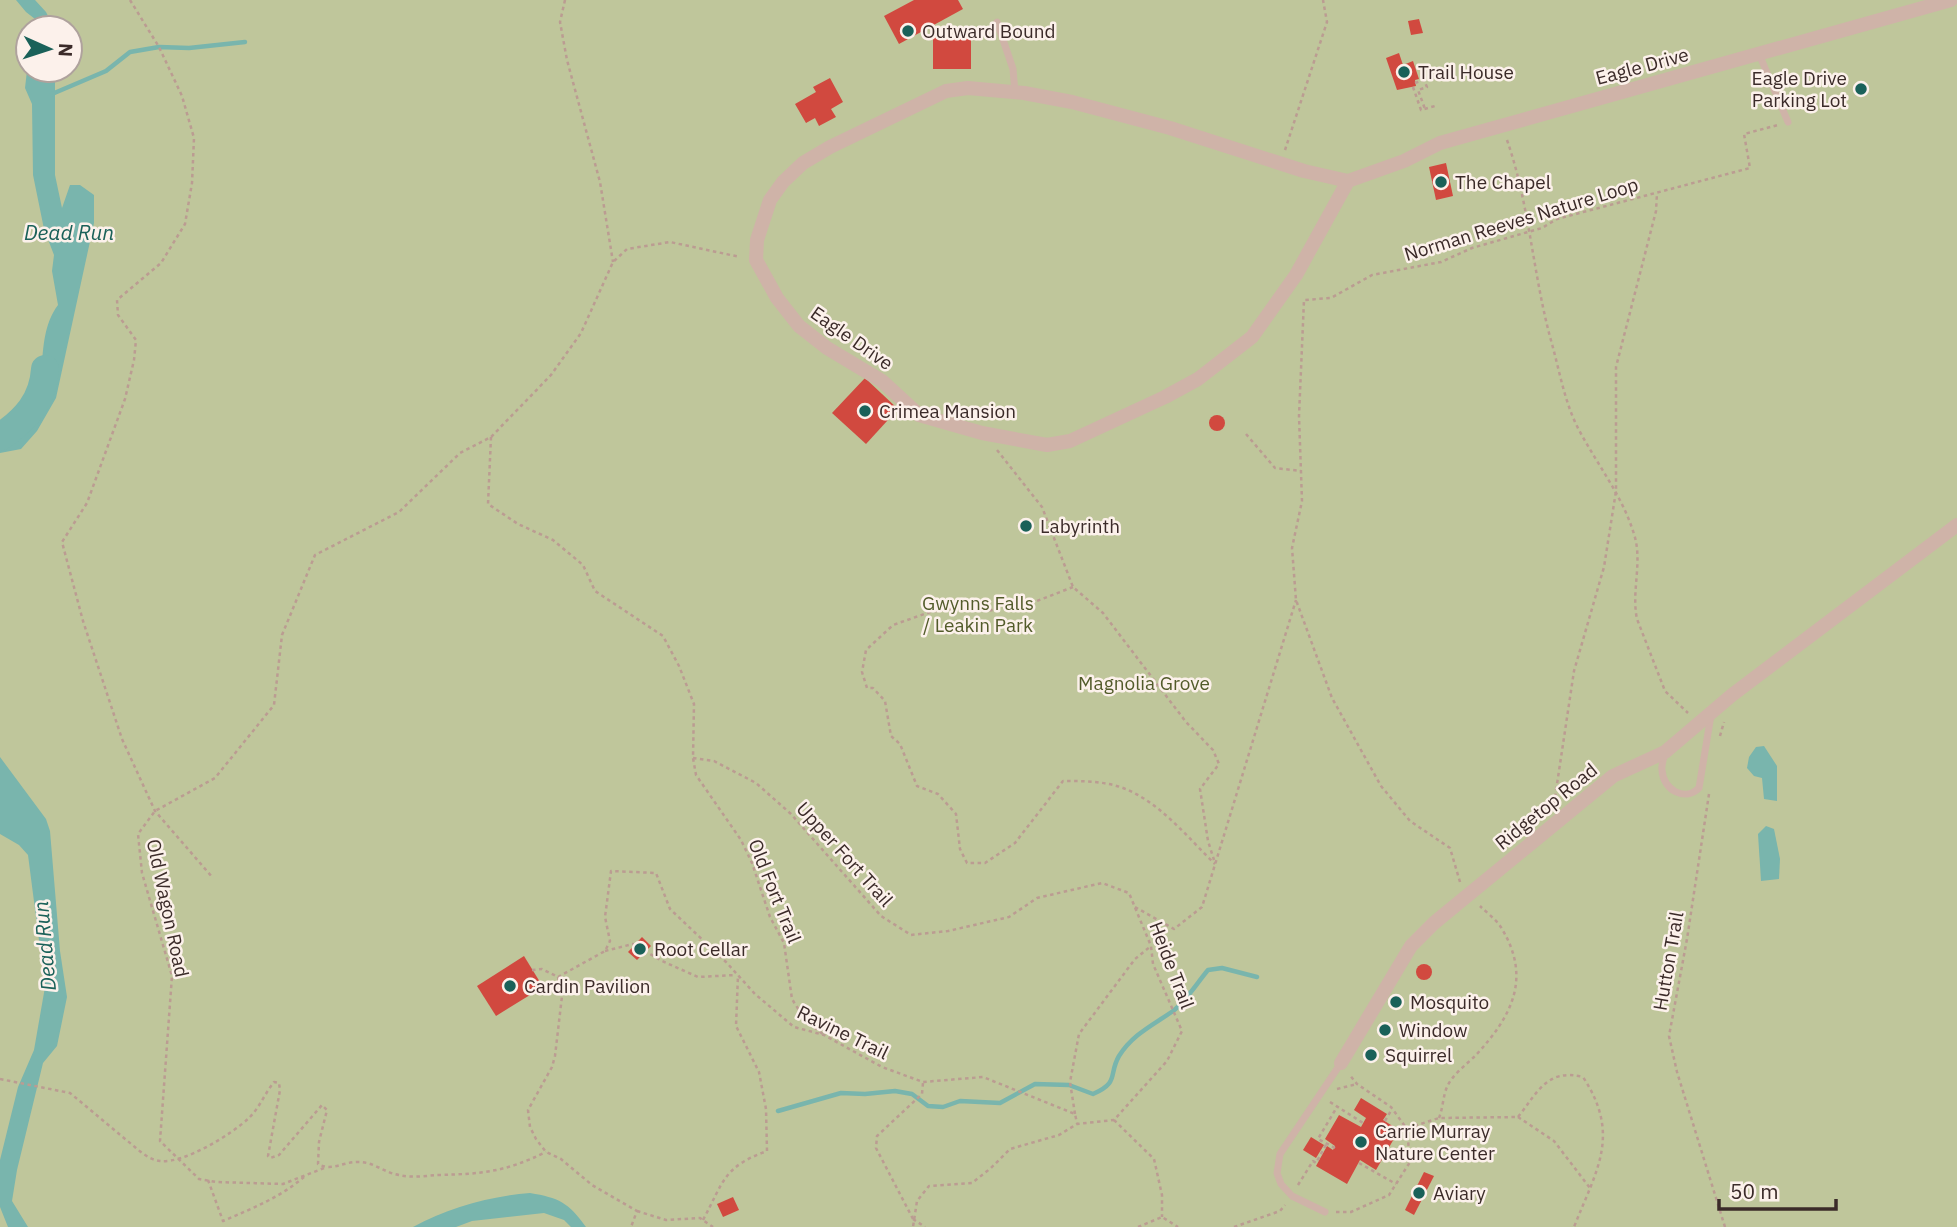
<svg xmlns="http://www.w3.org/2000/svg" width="1957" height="1227" font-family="'IBM Plex Sans',sans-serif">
<rect width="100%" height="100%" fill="#f5e6dd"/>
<!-- green -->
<path fill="#bfc69b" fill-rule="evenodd" d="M0 0H1957V1227H0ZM28 28H70V70H28Z"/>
<!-- water -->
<g fill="#79b5ad">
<path d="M16 0H35L46 12 54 28H28V60L22 45 21 29 31 27 35 19 26 12Z"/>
<path d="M28 62V70H55V175L62 208 70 185H80L94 195V223L56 398 37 431 21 449 0 453V440C6 437 14 434 19 429 55 400 30 342 58 305L52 271 54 255 44 229 33 175 32 104 25 88Z"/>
<path d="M1764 746 1777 766V801L1764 799 1762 778 1754 776 1747 768 1749 757 1756 747Z"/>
<path d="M0 757 46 819 50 831 60 951 67 997 57 1046 43 1063 17 1170 12 1201 28 1227H8L0 1207V1160L18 1087 34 1050 45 987 28 855 19 845 0 834Z"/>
<path d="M1766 826 1774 829 1780 859 1779 879 1761 881 1758 834Z"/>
<path d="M530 1193C559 1198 568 1202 586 1227H571L564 1220 544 1213 472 1221 456 1227H413C448 1208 490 1196 530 1193Z"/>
</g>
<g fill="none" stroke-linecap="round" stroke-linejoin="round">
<!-- stream -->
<g stroke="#79b5ad" stroke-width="4.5">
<path d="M52 94 106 71 130 52 159 47 189 48 245 42"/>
<path d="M778 1111 841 1093 865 1094 895 1091 912 1094 928 1106 943 1107 960 1101 1000 1103 1035 1084 1069 1085 1093 1094C1120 1082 1108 1075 1119 1056 1133 1034 1153 1025 1173 1011 1186 1001 1197 983 1208 970L1222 968 1257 977"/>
</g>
<!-- river -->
<path stroke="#79b5ad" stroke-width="28" d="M0 437C25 420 43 401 45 369"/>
</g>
<!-- building -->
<g fill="#d1493f">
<path d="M914 0H958L963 9 899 44 884 16Z"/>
<path d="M1419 19 1423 33 1411 35 1408 21Z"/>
<rect x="933" y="36" width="38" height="33"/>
<path d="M1399 53 1403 65 1413 61 1419 79 1415 80 1416 86 1397 90 1386 58Z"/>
<path d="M830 78 843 102 831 109 836 117 819 126 815 118 806 123 795 104 816 92 813 87Z"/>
<path d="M1446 163 1453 196 1436 200 1429 167Z"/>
<path d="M865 378 898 409 866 444 832 413Z"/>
<circle cx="1217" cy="423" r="8"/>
<path d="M642 937 651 946 637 960 628 952Z"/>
<path d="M524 956 543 987 496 1016 477 986Z"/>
<circle cx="1424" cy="972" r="8"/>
<path d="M1361 1098 1387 1114 1383 1120 1399 1130 1376 1170 1360 1160 1347 1184 1316 1166 1327 1146 1333 1150 1335 1146 1325 1139 1339 1115 1361 1127 1366 1118 1354 1110Z"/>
<path d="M1311 1137 1324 1145 1316 1158 1303 1150Z"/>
<path d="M1424 1172 1434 1176 1414 1215 1405 1210Z"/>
<path d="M733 1197 739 1210 723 1217 717 1204Z"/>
</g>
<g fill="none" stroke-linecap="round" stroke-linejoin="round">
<!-- path -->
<g stroke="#bb9c92" stroke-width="2.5" stroke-dasharray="3.5 3.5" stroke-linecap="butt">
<path d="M130 0 159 47 182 96 194 138 192 183 185 224 161 263 117 300 118 315 136 340 134 360 125 399 87 503 62 542 83 621 122 739 155 811 213 878"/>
<path d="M565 0 560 22 567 60 600 182 613 262"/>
<path d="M1415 83 1424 80 1427 87 1418 90 1425 109"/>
<path d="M1413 87 1421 110 1435 106"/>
<path d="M1507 140C1530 206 1533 277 1552 344 1560 373 1565 404 1579 430 1598 466 1622 495 1634 534 1643 562 1631 591 1637 619L1665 691 1688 713"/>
<path d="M1285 150 1327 22 1323 0"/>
<path d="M1246 434 1275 468 1301 471"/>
<path d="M491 437 488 504 518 524 553 540 583 565 595 591 663 636 679 666 694 704 693 758 696 775 741 840 752 863 770 917 784 943 792 999 805 1020 824 1035"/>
<path d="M997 450 1042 507 1073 587 1103 613 1186 722 1213 750 1219 764 1200 789 1208 841 1214 860"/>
<path d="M1073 587 1029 604 986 611 961 607 930 612 893 625 866 650 862 672 867 688H873L885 701 891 736 900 744 917 786 938 794 956 814 960 849 967 863H985L1015 843 1063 781C1083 781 1104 781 1123 788 1160 802 1187 837 1215 864"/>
<path d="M1720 736 1724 722"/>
<path d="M693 758 714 761 756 783 791 814 881 916 911 935 948 931 1009 917 1037 898 1102 883 1129 893 1151 946 1153 964 1182 1031 1167 1061 1114 1120 1077 1124 1059 1135 1010 1149 991 1168 972 1183 929 1186 917 1201 913 1227"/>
<path d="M1709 794 1687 939 1669 1036 1677 1072 1725 1227"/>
<path d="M1554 804 1574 671 1604 567 1616 491V367L1656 211 1657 193"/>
<path d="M1460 882 1450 848 1410 821 1381 786 1332 698 1296 600 1292 548 1302 501 1299 416 1304 300 1331 298 1372 275 1441 262 1472 248 1542 228 1557 219 1750 168 1744 134 1778 125"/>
<path d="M1135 907 1174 929 1202 907 1296 600"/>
<path d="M605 951 633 944 662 961 698 977 736 975"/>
<path d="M532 970 542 969 558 977 562 996 555 1056 552 1067 528 1110 530 1127 536 1139 546 1152 561 1159 592 1185 637 1211 631 1227"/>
<path d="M558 977 605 951 610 941 605 917 611 871 656 873 670 909 726 962 755 994 794 1027 824 1035 882 1067 923 1082 983 1077 1075 1114 1077 1123"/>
<path d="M0 1079 70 1093 136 1148C143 1154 151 1160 160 1161 184 1164 232 1134 249 1118 260 1107 265 1093 274 1082L279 1083 280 1090 268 1156 270 1158 279 1155 322 1105 327 1110 319 1142 318 1164C332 1172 344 1161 359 1162 374 1162 385 1173 399 1175 411 1178 425 1176 437 1175 482 1174 505 1172 546 1152"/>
<path d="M1337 1089 1357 1084"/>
<path d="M1330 1102 1363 1123"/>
<path d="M1075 1114 1070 1082 1079 1034 1135 959 1151 946"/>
<path d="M1518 1117C1538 1092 1547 1068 1583 1077 1621 1135 1597 1169 1574 1227"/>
<path d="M1518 1117 1554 1141 1590 1188"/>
<path d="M1439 1118C1443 1108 1443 1096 1447 1087 1452 1075 1467 1064 1476 1055 1511 1017 1532 979 1502 929 1497 920 1487 913 1480 906"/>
<path d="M1114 1120 1154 1159 1162 1195V1217"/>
<path d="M1385 1121 1392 1109"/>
<path d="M1408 1128 1439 1118 1518 1117"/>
<path d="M1335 1148 1318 1139 1337 1107"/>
<path d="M1359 1163 1396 1184"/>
<path d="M324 1168 283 1184 216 1182 199 1179 160 1141 172 976 142 873 138 834 155 811 215 778 274 705 282 635 315 555 399 512 460 453 491 437 551 375 581 333 613 262 627 249 670 242 740 257"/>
<path d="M208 1180 223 1221C253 1208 279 1198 304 1177"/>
<path d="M1298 1185 1313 1161 1316 1163 1327 1143"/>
<path d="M637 1211 666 1220 700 1218 713 1227"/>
<path d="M1336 1212H1351L1389 1195 1410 1162 1407 1129 1391 1107 1357 1084 1349 1074"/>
<path d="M913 1219 876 1148 877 1136 922 1094 923 1083"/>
<path d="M913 1219 925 1227"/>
<path d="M703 1220C724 1181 723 1167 767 1151L766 1109 759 1072 736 1026 738 975"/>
<path d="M1138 1227 1162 1217 1178 1227"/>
<path d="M1234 1227 1280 1211 1285 1205"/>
</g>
<!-- lane -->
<g stroke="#cfb3a8" stroke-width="7">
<path d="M997 22 1013 69 1015 92"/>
<path d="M1759 54 1788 122"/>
<path d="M1665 753C1664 758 1661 765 1662 770 1663 790 1685 802 1699 788L1711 715"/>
<path d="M1325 1212 1292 1196 1281 1184 1277 1173 1280 1154 1341 1063"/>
</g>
<!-- street -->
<g stroke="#cfb3a8" stroke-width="14">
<path d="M1348 181 1296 275 1252 337 1198 379 1165 397 1070 441 1047 445 982 433 919 415 882 381 827 348 799 326 777 298 756 260 757 240 770 200 783 182 803 163 830 147 946 91 968 88 1024 93 1072 102 1170 128 1304 171 1348 181 1404 161 1440 143 1951 0"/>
<path d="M1341 1063 1411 946 1434 923 1613 776 1665 752 1732 695 1957 525"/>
</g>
</g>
<!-- markers -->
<g fill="#1a6159" stroke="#fcf1eb" stroke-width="2.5">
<circle cx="908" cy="31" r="7"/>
<circle cx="1404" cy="72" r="7"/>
<circle cx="1861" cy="89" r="7"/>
<circle cx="1441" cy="182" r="7"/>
<circle cx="865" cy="411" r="7"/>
<circle cx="1026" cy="526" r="7"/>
<circle cx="640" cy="949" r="7"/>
<circle cx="510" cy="986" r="7"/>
<circle cx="1396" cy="1002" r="7"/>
<circle cx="1385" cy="1030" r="7"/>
<circle cx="1371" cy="1055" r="7"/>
<circle cx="1361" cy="1142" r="7"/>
<circle cx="1419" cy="1193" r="7"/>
</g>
<g text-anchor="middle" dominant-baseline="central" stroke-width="5" stroke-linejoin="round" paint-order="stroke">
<!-- poi labels -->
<g font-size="19" fill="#3b2b29" stroke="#fcf1eb" text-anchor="start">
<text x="922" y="31">Outward Bound</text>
<text x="1418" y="72">Trail House</text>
<text x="1847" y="78" text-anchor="end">Eagle Drive<tspan x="1847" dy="22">Parking Lot</tspan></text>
<text x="1455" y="182">The Chapel</text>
<text x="879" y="411">Crimea Mansion</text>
<text x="1040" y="526">Labyrinth</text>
<text x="654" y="949">Root Cellar</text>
<text x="524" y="986">Cardin Pavilion</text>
<text x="1410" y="1002">Mosquito</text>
<text x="1399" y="1030">Window</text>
<text x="1385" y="1055">Squirrel</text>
<text x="1375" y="1131">Carrie Murray<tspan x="1375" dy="22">Nature Center</tspan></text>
<text x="1433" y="1193">Aviary</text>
</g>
<!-- street labels -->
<g font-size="19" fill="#3b2b29" stroke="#fcf1eb">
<text transform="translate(1642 66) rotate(-15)">Eagle Drive</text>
<text transform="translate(1521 219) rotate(-17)">Norman Reeves Nature Loop</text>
<text transform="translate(852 338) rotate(35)">Eagle Drive</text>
<text transform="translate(1546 806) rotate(-39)">Ridgetop Road</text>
<text transform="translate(845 854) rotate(48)">Upper Fort Trail</text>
<text transform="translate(775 891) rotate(68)">Old Fort Trail</text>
<text transform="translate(168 908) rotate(78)">Old Wagon Road</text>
<text transform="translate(1668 961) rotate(-80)">Hutton Trail</text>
<text transform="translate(1172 965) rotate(69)">Heide Trail</text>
<text transform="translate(843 1032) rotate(26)">Ravine Trail</text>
</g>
<!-- park labels -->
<g font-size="19" fill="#525b2a" stroke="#fcf1eb">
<text x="978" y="603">Gwynns Falls<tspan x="978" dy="22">/ Leakin Park</tspan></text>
<text x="1144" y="683">Magnolia Grove</text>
</g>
<!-- water labels -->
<g font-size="21" font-style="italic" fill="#1a6159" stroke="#fcf1eb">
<text x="69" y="232">Dead Run</text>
<text transform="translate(44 946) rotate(-95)">Dead Run</text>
</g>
</g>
<!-- north arrow -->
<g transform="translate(49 49) rotate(93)"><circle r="33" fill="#fcf1eb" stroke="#afa29d" stroke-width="2"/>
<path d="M0-5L12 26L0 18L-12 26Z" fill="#1a6159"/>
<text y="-10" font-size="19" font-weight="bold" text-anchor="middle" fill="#3b2b29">N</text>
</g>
<!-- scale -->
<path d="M1719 1199v10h117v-10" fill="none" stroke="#3b2b29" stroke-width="3.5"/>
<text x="1730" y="1199" font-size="21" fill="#3b2b29" stroke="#fcf1eb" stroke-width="5" paint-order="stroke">50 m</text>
</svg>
